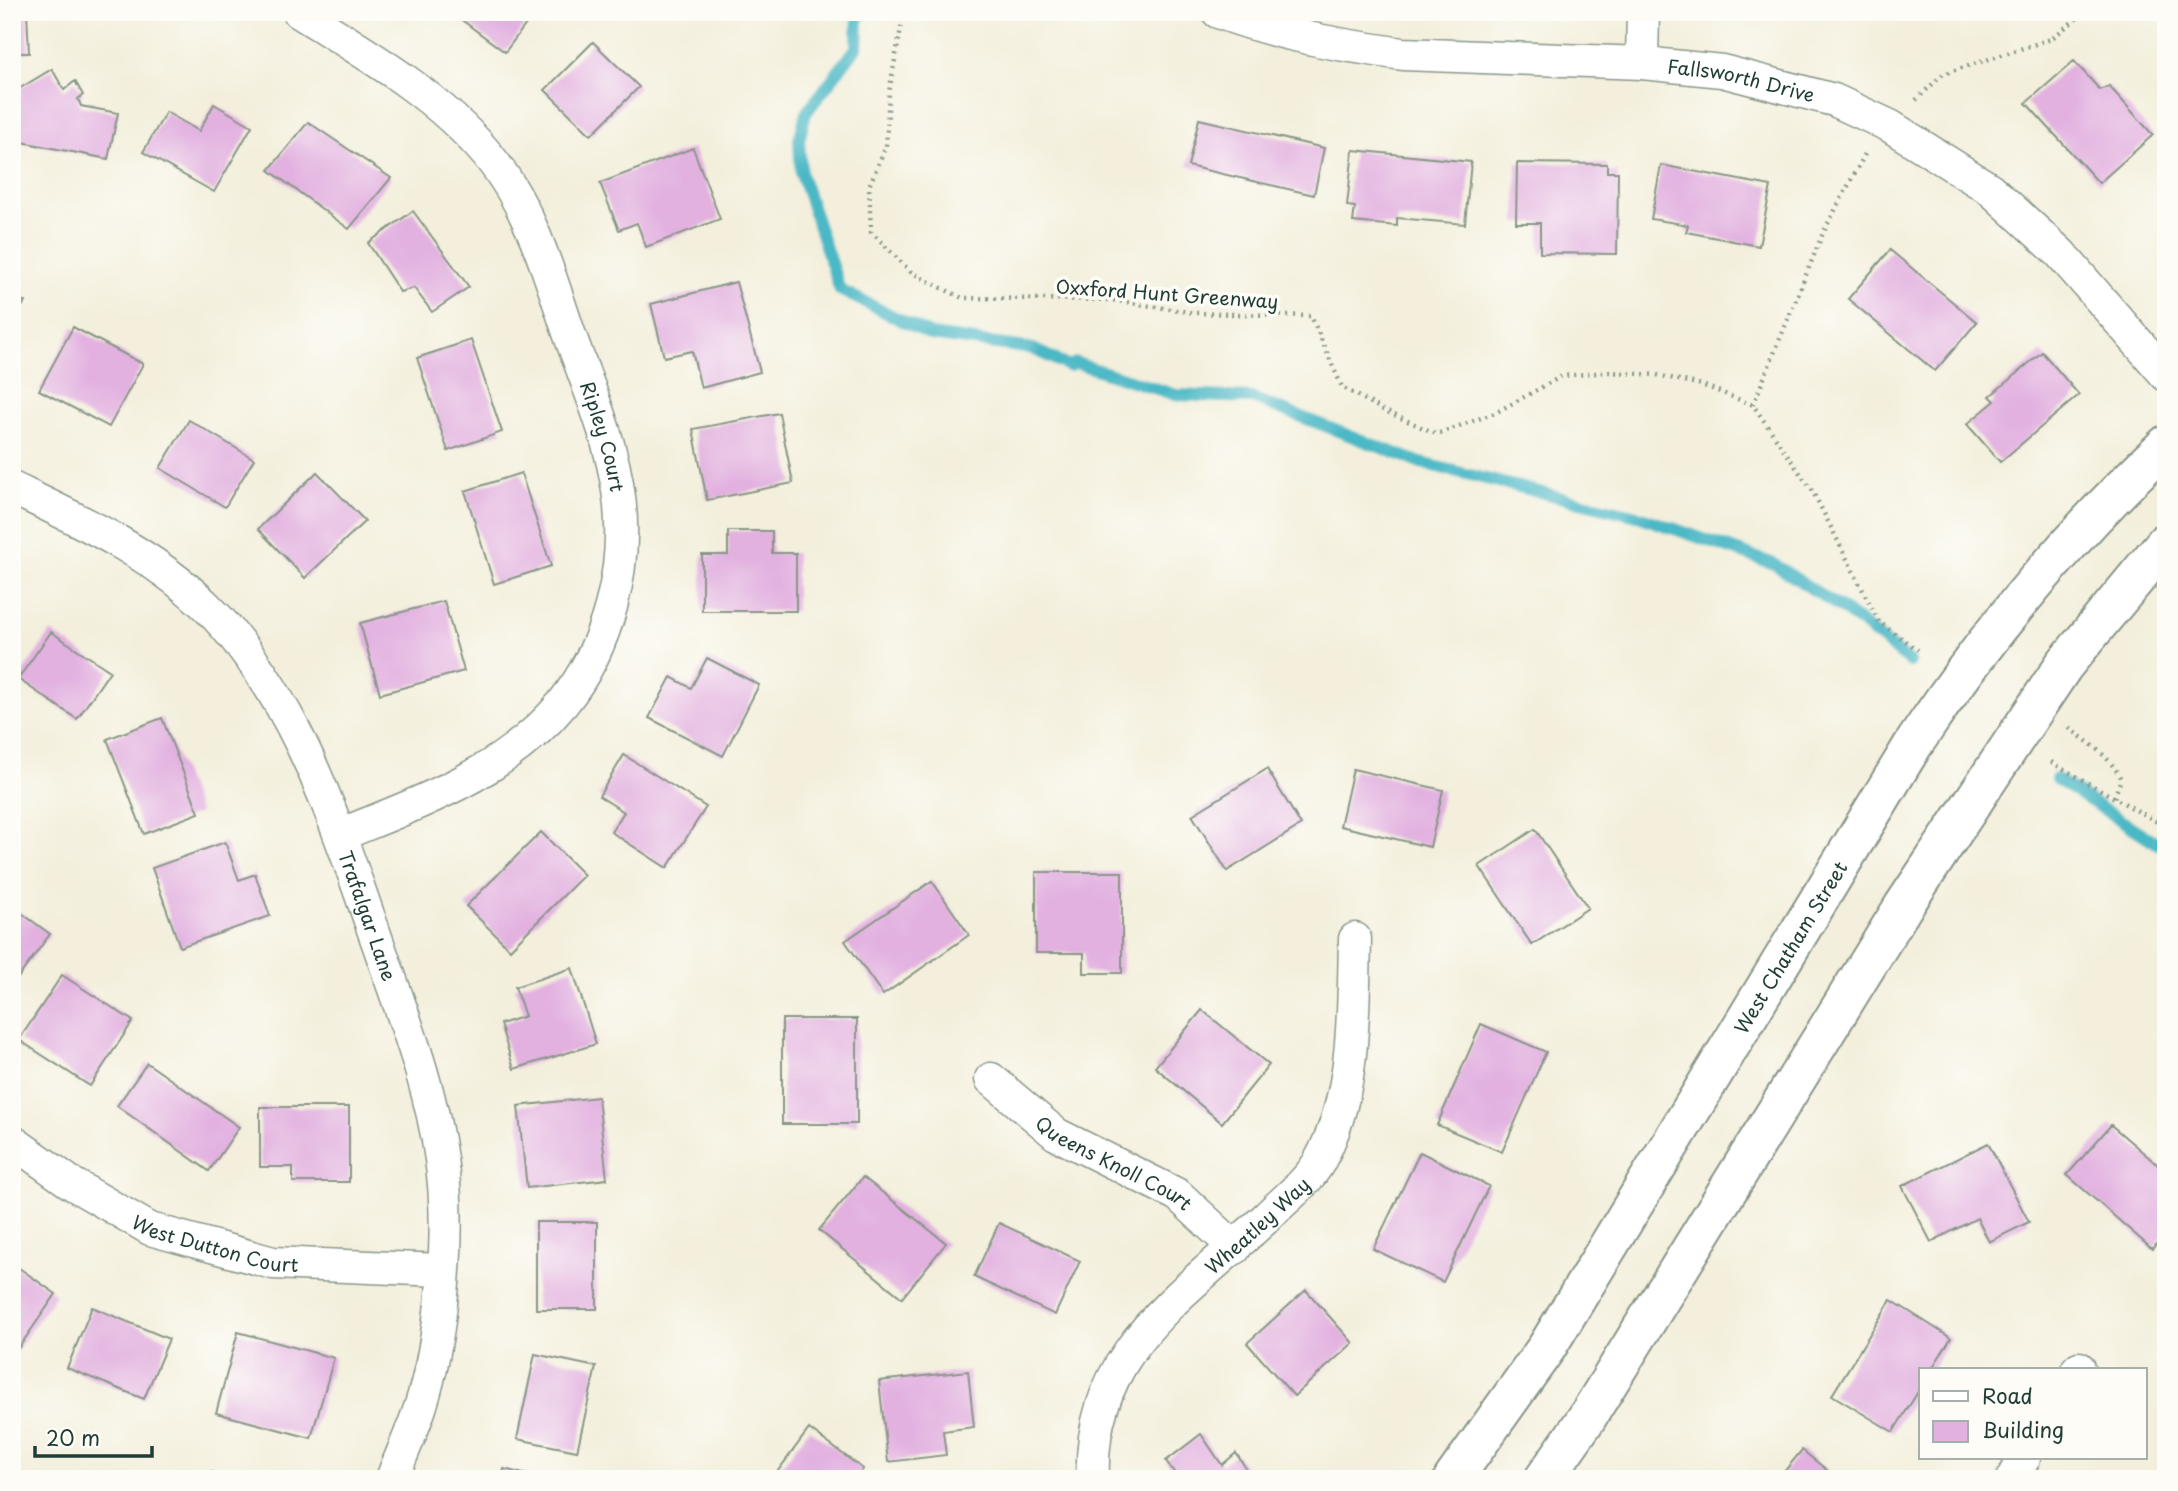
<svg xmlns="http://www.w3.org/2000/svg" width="2178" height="1491" font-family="'Playpen Sans',sans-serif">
<rect width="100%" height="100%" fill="#fdfcf7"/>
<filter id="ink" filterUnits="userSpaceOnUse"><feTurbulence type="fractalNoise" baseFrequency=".0143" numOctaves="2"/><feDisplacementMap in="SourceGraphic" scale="14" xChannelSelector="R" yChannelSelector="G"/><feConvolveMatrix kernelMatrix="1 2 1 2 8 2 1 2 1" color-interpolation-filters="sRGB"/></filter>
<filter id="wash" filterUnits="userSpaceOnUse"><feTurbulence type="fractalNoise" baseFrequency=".00686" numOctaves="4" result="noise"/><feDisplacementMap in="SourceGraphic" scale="28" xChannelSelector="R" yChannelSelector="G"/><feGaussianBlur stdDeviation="1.57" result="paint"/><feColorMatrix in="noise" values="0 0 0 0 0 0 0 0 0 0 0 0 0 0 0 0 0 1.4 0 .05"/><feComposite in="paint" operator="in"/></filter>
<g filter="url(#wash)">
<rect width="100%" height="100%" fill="#f3efdc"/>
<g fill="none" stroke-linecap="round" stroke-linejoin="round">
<!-- stream -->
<g stroke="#4bb8c6" stroke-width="12">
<path d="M858 12 857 47 806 113 799 140 801 174 840 290 931 335 1033 349 1069 366 1076 363 1176 395 1252 398 1421 463 1641 517 1774 564 1847 612 1910 662"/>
<path d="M2056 779 2166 849"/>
</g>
</g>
<g id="blocks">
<!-- building -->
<g fill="#e2b1e0">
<path d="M12 12H27L29 53H12Z"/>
<path d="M451 12H535L505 52Z"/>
<path d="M593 42 639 87 591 135 545 90Z"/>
<path d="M2074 61 2100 90 2109 86 2153 135 2099 183 2026 103Z"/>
<path d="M52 69 64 90 75 81 83 95 78 99 81 106 118 113 108 159 22 142 12 126V93Z"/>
<path d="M214 104 252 126 214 192 143 152 166 112 199 131Z"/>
<path d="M1199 119 1324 148 1314 195 1188 166Z"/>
<path d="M308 122 391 178 349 229 269 170Z"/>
<path d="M693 148 720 219 646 247 637 223 619 230 600 183Z"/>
<path d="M1353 150 1471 162 1465 224 1397 218V226L1353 222 1355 207 1347 206Z"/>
<path d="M1517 163 1607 164V172H1618L1617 254 1540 253V223H1516Z"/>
<path d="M1661 165 1771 186 1759 246 1686 232 1688 225 1651 219Z"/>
<path d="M413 211 469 287 432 312 414 288 400 292 368 243Z"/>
<path d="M1890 250 1977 322 1935 371 1848 299Z"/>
<path d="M736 282 760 372 701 388 692 351 664 357 651 304Z"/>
<path d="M12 294 25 302 12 321Z"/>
<path d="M73 327 143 364 109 427 39 390Z"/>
<path d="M471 340 502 432 448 451 417 358Z"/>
<path d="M2042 352 2079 395 2000 462 1967 424 1995 401 1990 396Z"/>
<path d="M779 413 793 483 707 500 693 429Z"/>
<path d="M189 420 254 459 225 507 160 468Z"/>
<path d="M317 472 365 521 305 578 258 529Z"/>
<path d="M521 473 551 566 494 584 465 491Z"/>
<path d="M728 531H772V553H796V611H702V555H728Z"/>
<path d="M444 601 464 671 380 694 360 623Z"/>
<path d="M51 632 110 671 77 719 18 679Z"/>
<path d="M707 658 759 685 723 756 649 718 671 677 691 688Z"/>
<path d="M162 718 199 813 144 834 107 739Z"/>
<path d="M624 755 706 807 667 868 611 832 624 812 599 796Z"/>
<path d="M1267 769 1301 825 1227 871 1192 815Z"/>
<path d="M1353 769 1443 790 1430 847 1340 826Z"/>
<path d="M1535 829 1588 908 1532 945 1479 866Z"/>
<path d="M541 832 584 875 510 949 466 906Z"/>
<path d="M225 842 239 880 255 874 270 916 180 947 152 868Z"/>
<path d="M1036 872H1122V973H1084V953H1036Z"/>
<path d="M932 881 969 935 883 995 845 941Z"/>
<path d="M12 906 50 934 12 986Z"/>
<path d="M572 968 596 1044 514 1069 500 1024 525 1016 515 987Z"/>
<path d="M62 975 133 1021 90 1086 19 1040Z"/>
<path d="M1202 1010 1269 1065 1222 1123 1155 1067Z"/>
<rect x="782" y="1019" width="75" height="105"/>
<path d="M1481 1024 1546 1052 1502 1152 1437 1125Z"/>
<path d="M147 1063 239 1127 209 1171 117 1106Z"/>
<path d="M598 1097 607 1179 527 1188 518 1106Z"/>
<path d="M260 1107H349V1182H293V1167H260Z"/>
<path d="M2111 1125 2166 1172V1232L2152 1249 2067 1175Z"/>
<path d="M1988 1143 2029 1222 1989 1242 1977 1218 1931 1242 1902 1186Z"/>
<path d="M1420 1152 1489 1186 1443 1282 1373 1249Z"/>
<path d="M863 1177 946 1243 902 1298 819 1230Z"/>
<rect x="536" y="1222" width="61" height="87"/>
<path d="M999 1223 1080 1261 1055 1315 974 1277Z"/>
<path d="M12 1263 56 1294 15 1353 12 1351Z"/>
<path d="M1306 1290 1353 1343 1294 1396 1247 1343Z"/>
<path d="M1891 1300 1951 1338 1931 1370H1921V1387L1893 1432 1832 1395Z"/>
<path d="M92 1307 169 1339 144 1399 67 1368Z"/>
<path d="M238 1332 334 1358 311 1438 216 1413Z"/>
<path d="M535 1354 596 1367 577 1451 517 1439Z"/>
<path d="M968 1371 974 1427 943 1431 946 1455 888 1462 879 1381Z"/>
<path d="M809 1429 863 1469 856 1479H772Z"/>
<path d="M1201 1434 1222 1465 1236 1453 1253 1479H1179L1166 1461Z"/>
<path d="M1802 1450 1838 1479H1778Z"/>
<path d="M504 1469 539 1478V1479H502Z"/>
<path d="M212 1472 229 1479H209Z"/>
</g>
</g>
</g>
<g filter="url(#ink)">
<use href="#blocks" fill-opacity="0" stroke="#899688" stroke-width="2"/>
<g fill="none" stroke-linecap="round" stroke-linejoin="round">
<!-- street casing -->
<g stroke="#899688" stroke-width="35">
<g id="street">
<path id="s1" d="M299 12C366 54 434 92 486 153 529 204 547 267 568 330 587 384 612 440 619 497 628 568 608 647 563 703 506 773 420 802 340 835"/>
<path id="s2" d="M1218 12C1279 35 1339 45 1403 54L1642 63 1722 71 1834 100 1890 126 1990 189 2060 253 2166 375"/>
<path d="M1642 63 1643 12"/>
<path id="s3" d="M12 488C81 521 150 552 206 606 298 696 337 828 379 946 403 1016 431 1086 441 1159 452 1229 442 1341 420 1408 412 1432 401 1455 392 1479"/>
<path id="s4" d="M991 1079 1056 1134 1178 1195 1235 1248"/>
<path id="s5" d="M12 1141 71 1183 150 1229 273 1263 442 1270"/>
<path d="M2077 1370 2079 1368"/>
<path id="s6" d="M1093 1479C1087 1350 1185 1295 1268 1216 1284 1200 1307 1183 1319 1162 1356 1095 1353 1014 1355 939"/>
<path d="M2012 1479 2024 1458"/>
</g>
</g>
<!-- secondary casing -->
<g stroke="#899688" stroke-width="42">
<g id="secondary">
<path id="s7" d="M1453 1479 1547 1347 1913 745C1986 635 2069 536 2166 445"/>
<path d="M1544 1479 1586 1419 1903 907 2064 665 2166 542"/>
</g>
</g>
<!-- path -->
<g stroke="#899688" stroke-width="4.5" stroke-dasharray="2 5" stroke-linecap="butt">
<path d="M904 12 889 92 886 146 869 186 871 232 912 273 962 298 1112 300 1195 313 1311 316 1342 387 1385 411 1437 434 1495 413 1562 376 1609 372 1657 375 1702 385 1753 405 1813 492 1879 622 1918 650"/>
<path d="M1916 100 1943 74 2051 39 2085 12"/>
<path d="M1753 405 1823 233 1865 154"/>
<path d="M2069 728C2090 744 2109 755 2121 779L2114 798"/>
<path d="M2051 762 2166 827"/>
</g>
<!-- street -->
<use href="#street" stroke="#fff" stroke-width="32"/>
<!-- secondary -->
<use href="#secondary" stroke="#fff" stroke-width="38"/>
</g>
</g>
<g text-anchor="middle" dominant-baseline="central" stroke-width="7" stroke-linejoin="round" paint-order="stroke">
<!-- street labels -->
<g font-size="19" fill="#1f3d34" stroke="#fdfcf7">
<text stroke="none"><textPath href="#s2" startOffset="530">Fallsworth Drive</textPath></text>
<text transform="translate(1167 293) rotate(4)">Oxxford Hunt Greenway</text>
<text stroke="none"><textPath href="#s1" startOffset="544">Ripley Court</textPath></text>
<text stroke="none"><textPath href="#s3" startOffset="581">Trafalgar Lane</textPath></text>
<text stroke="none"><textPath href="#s7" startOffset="630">West Chatham Street</textPath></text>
<text stroke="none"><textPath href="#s4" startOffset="150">Queens Knoll Court</textPath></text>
<text stroke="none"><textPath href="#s6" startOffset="315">Wheatley Way</textPath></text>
<text stroke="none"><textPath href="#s5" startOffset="231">West Dutton Court</textPath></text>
</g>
</g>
<!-- margin -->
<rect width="2178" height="1491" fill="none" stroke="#fdfcf7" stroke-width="42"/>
<!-- legend -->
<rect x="1919" y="1368" width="228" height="91" fill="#fdfcf7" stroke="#a4b0a9" stroke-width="2"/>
<rect x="1933" y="1391" width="35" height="10" fill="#ffffff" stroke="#a4b0a9" stroke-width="2"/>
<text x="1982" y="1404" font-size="21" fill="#1f3d34">Road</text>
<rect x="1933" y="1421" width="35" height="21" fill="#e2b1e0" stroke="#a4b0a9" stroke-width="2"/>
<text x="1982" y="1438" font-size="21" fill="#1f3d34">Building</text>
<!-- scale -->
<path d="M35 1446v10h117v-10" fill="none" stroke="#1f3d34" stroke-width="3.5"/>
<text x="46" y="1446" font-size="21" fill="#1f3d34" stroke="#fdfcf7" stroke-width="5" paint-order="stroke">20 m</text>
</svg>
